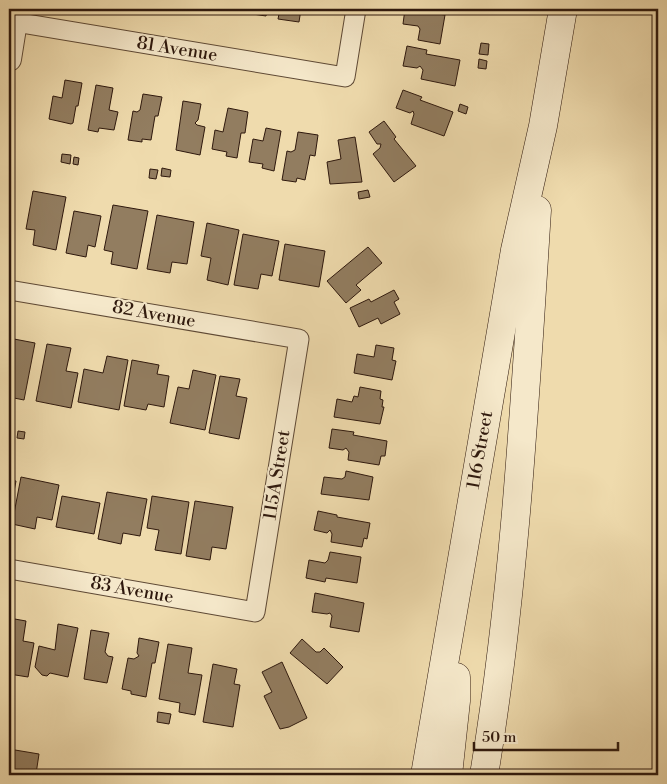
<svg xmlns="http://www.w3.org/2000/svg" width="667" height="784" font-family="'Libre Bodoni',serif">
<rect width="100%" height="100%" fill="#efdbad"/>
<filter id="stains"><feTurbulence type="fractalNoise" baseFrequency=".004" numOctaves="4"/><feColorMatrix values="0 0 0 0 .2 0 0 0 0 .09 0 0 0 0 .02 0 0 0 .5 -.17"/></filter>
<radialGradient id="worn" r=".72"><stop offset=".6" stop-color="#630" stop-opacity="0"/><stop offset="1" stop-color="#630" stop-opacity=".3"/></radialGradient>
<!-- building -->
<g fill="#927d60" stroke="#2e180d">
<path d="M246 9H268L266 16 246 13Z"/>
<path d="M280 9H301L299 22 278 19Z"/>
<path d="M405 9 445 15 440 44 418 40 420 29 418 26 403 24Z"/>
<path d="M481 43 489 44 488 55 479 54Z"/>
<path d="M407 46 427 50 426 54 460 60 455 86 421 79 423 70 420 66 417 68 403 66Z"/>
<path d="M479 59 487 61 486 69 478 68Z"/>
<path d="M65 80 82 83 78 106H76L73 123 71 124 49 119 53 96 62 98Z"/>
<path d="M96 85 113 88 109 110 118 112 114 130 99 128 98 132 88 130Z"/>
<path d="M403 90 422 97 420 100 453 112 444 136 411 124 414 114 413 111 410 113 396 108Z"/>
<path d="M143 94 162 97 158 116H155L151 140 142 139V142L128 140 133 111 137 112 140 110Z"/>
<path d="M183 101 201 104 198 120 195 123 197 125 205 127 200 155 176 150Z"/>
<path d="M460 104 468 107 466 114 458 111Z"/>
<path d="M228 108 248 112 245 133H241L237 158 226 156 227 152 212 149 215 130 223 132Z"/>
<path d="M384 121 396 137 394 139 416 166 394 182 373 154 380 148 381 144H377L369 132Z"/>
<path d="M266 128 281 131 274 171 262 168 263 164 249 162 253 139 263 141Z"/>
<path d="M298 132 318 135 315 156 310 155 305 180 297 178 296 182 282 180 287 151 291 152 295 150Z"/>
<path d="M355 137 362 182 330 184 327 162 341 159 338 140Z"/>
<path d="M62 154 71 155 70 164 61 162Z"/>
<path d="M74 157 79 158 78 165 73 164Z"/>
<path d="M162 168 171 170 170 177 161 176Z"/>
<path d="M150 169 158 170 156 179 149 178Z"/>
<path d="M368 190 370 197 359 199 358 192Z"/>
<path d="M33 191 66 197 56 250 33 245 35 230 26 229Z"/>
<path d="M113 205 148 211 137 269 111 264 113 252 104 250Z"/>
<path d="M74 211 101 216 95 247 88 245 86 257 66 253Z"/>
<path d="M157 215 194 222 187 264 172 262 170 273 147 269Z"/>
<path d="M207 223 239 230 228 285 207 280 211 258 201 256Z"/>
<path d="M243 234 279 241 272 276 261 274 258 289 234 285Z"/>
<path d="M285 244 325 251 319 287 279 280Z"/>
<path d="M368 247 382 263 356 285 361 290 346 303 327 281Z"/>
<path d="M394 290 399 299 394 302 400 314 381 324 378 318 359 327 350 308 369 299 371 302Z"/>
<path d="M14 339 35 343 24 400 9 397V365Z"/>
<path d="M47 344 71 348 66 371 78 373 71 408 36 401Z"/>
<path d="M376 345 394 348 392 360 396 361 392 380 354 373 357 354 374 357Z"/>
<path d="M107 356 128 360 119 410 78 402 84 369 103 373Z"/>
<path d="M132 360 159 365 157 374 169 376 164 407 148 404 146 410 124 406Z"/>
<path d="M193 370 216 375 205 430 170 423 178 387 189 389Z"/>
<path d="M220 376 240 379 236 396 247 398 239 439 209 433Z"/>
<path d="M360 387 381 391 380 399 383 400 382 407H384L380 424 334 417 337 399 352 402 354 396 358 397Z"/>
<path d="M332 429 354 432 353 435 387 441 385 456H381L379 465 348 460 349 452 346 448 343 450 329 448Z"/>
<path d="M18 431 25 432 24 439 17 438Z"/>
<path d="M346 471 373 477 369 500 321 494 324 477 342 479 345 477Z"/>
<path d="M21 477 59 485 52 520 37 517 35 529 12 524Z"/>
<path d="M9 480 16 481 9 518Z"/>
<path d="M107 492 147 499 140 536 123 533 121 544 98 539Z"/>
<path d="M62 496 100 503 94 534 56 527Z"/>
<path d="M152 496 189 502 181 554 155 550 159 530 147 528Z"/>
<path d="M195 501 233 507 226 549 212 547 210 560 186 556Z"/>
<path d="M318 511 337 515V517L370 523 367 539 364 538 362 547 331 542 332 534 330 530 327 533 314 530Z"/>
<path d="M330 552 361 557 357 583 326 578 325 582 306 578 309 560 325 563 328 560Z"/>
<path d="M315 593 364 603 359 632 330 627 332 616 330 613 327 614 312 612Z"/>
<path d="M9 618 26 621 23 641 34 643 28 677 9 674Z"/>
<path d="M58 624 78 628 68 677 50 673 47 676 42 675 35 667 39 646 55 650Z"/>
<path d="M91 630 109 633 105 652 108 656 113 657 107 683 84 679Z"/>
<path d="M139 638 159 642 155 663H152L146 697 131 694V691L122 689 128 658 134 659 139 656 137 653Z"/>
<path d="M302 639 316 652H320L324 648 343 667 327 684 290 653Z"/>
<path d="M168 644 192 648 188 673 202 675 195 715 179 712 180 703 159 699Z"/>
<path d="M282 662 307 718 289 727 280 729 264 696 272 692 262 672Z"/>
<path d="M213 664 237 669 234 684 240 685 233 727 203 722Z"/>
<path d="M158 712 171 714 169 724 157 722Z"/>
<path d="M9 749 39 754 36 774 42 775H9Z"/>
</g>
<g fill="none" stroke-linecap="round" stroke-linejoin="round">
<!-- minor casing -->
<g stroke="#5e4935" stroke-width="21">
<g id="minor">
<path d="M9 21 345 77 356 9"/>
<path d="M9 290 299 339 255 612 9 569"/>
</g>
</g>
<!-- tertiary casing -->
<g stroke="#5e4935" stroke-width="26">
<path id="tertiary" d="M9 59 17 9"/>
</g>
<!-- secondary casing -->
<g stroke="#2e180d" stroke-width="29">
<g id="secondary">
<path d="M425 775 515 250 543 126 563 9"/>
<path d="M448 775 456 701V677"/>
<path d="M484 775C515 588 525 399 537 210"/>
</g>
</g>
<!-- minor -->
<use href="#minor" stroke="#f5e8ca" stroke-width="19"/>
<!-- tertiary -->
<use href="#tertiary" stroke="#f5e8ca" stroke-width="24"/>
<!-- secondary -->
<use href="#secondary" stroke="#f5e8ca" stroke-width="28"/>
</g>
<g text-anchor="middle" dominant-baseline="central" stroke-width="4" stroke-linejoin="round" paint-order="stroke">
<!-- street labels -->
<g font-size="18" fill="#2e180d" stroke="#f5e8ca">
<text transform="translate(177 49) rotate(9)">81 Avenue</text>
<text transform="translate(154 314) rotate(10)">82 Avenue</text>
<text transform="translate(480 450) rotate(-80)">116 Street</text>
<text transform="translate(277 475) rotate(-81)">115A Street</text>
<text transform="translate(132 590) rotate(10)">83 Avenue</text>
</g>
</g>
<!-- margin -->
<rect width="667" height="784" fill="none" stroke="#efdbad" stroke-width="30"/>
<rect x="10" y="10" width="647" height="764" fill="none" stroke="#2e180d" stroke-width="2.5"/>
<rect x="15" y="15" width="637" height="754" fill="none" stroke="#2e180d"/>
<!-- scale -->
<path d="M474 742v8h144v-8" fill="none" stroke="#2e180d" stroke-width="2.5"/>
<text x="482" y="742" font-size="15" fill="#2e180d" stroke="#f5e8ca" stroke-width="4" paint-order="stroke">50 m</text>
<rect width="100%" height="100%" filter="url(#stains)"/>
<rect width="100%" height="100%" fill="url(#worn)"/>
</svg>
